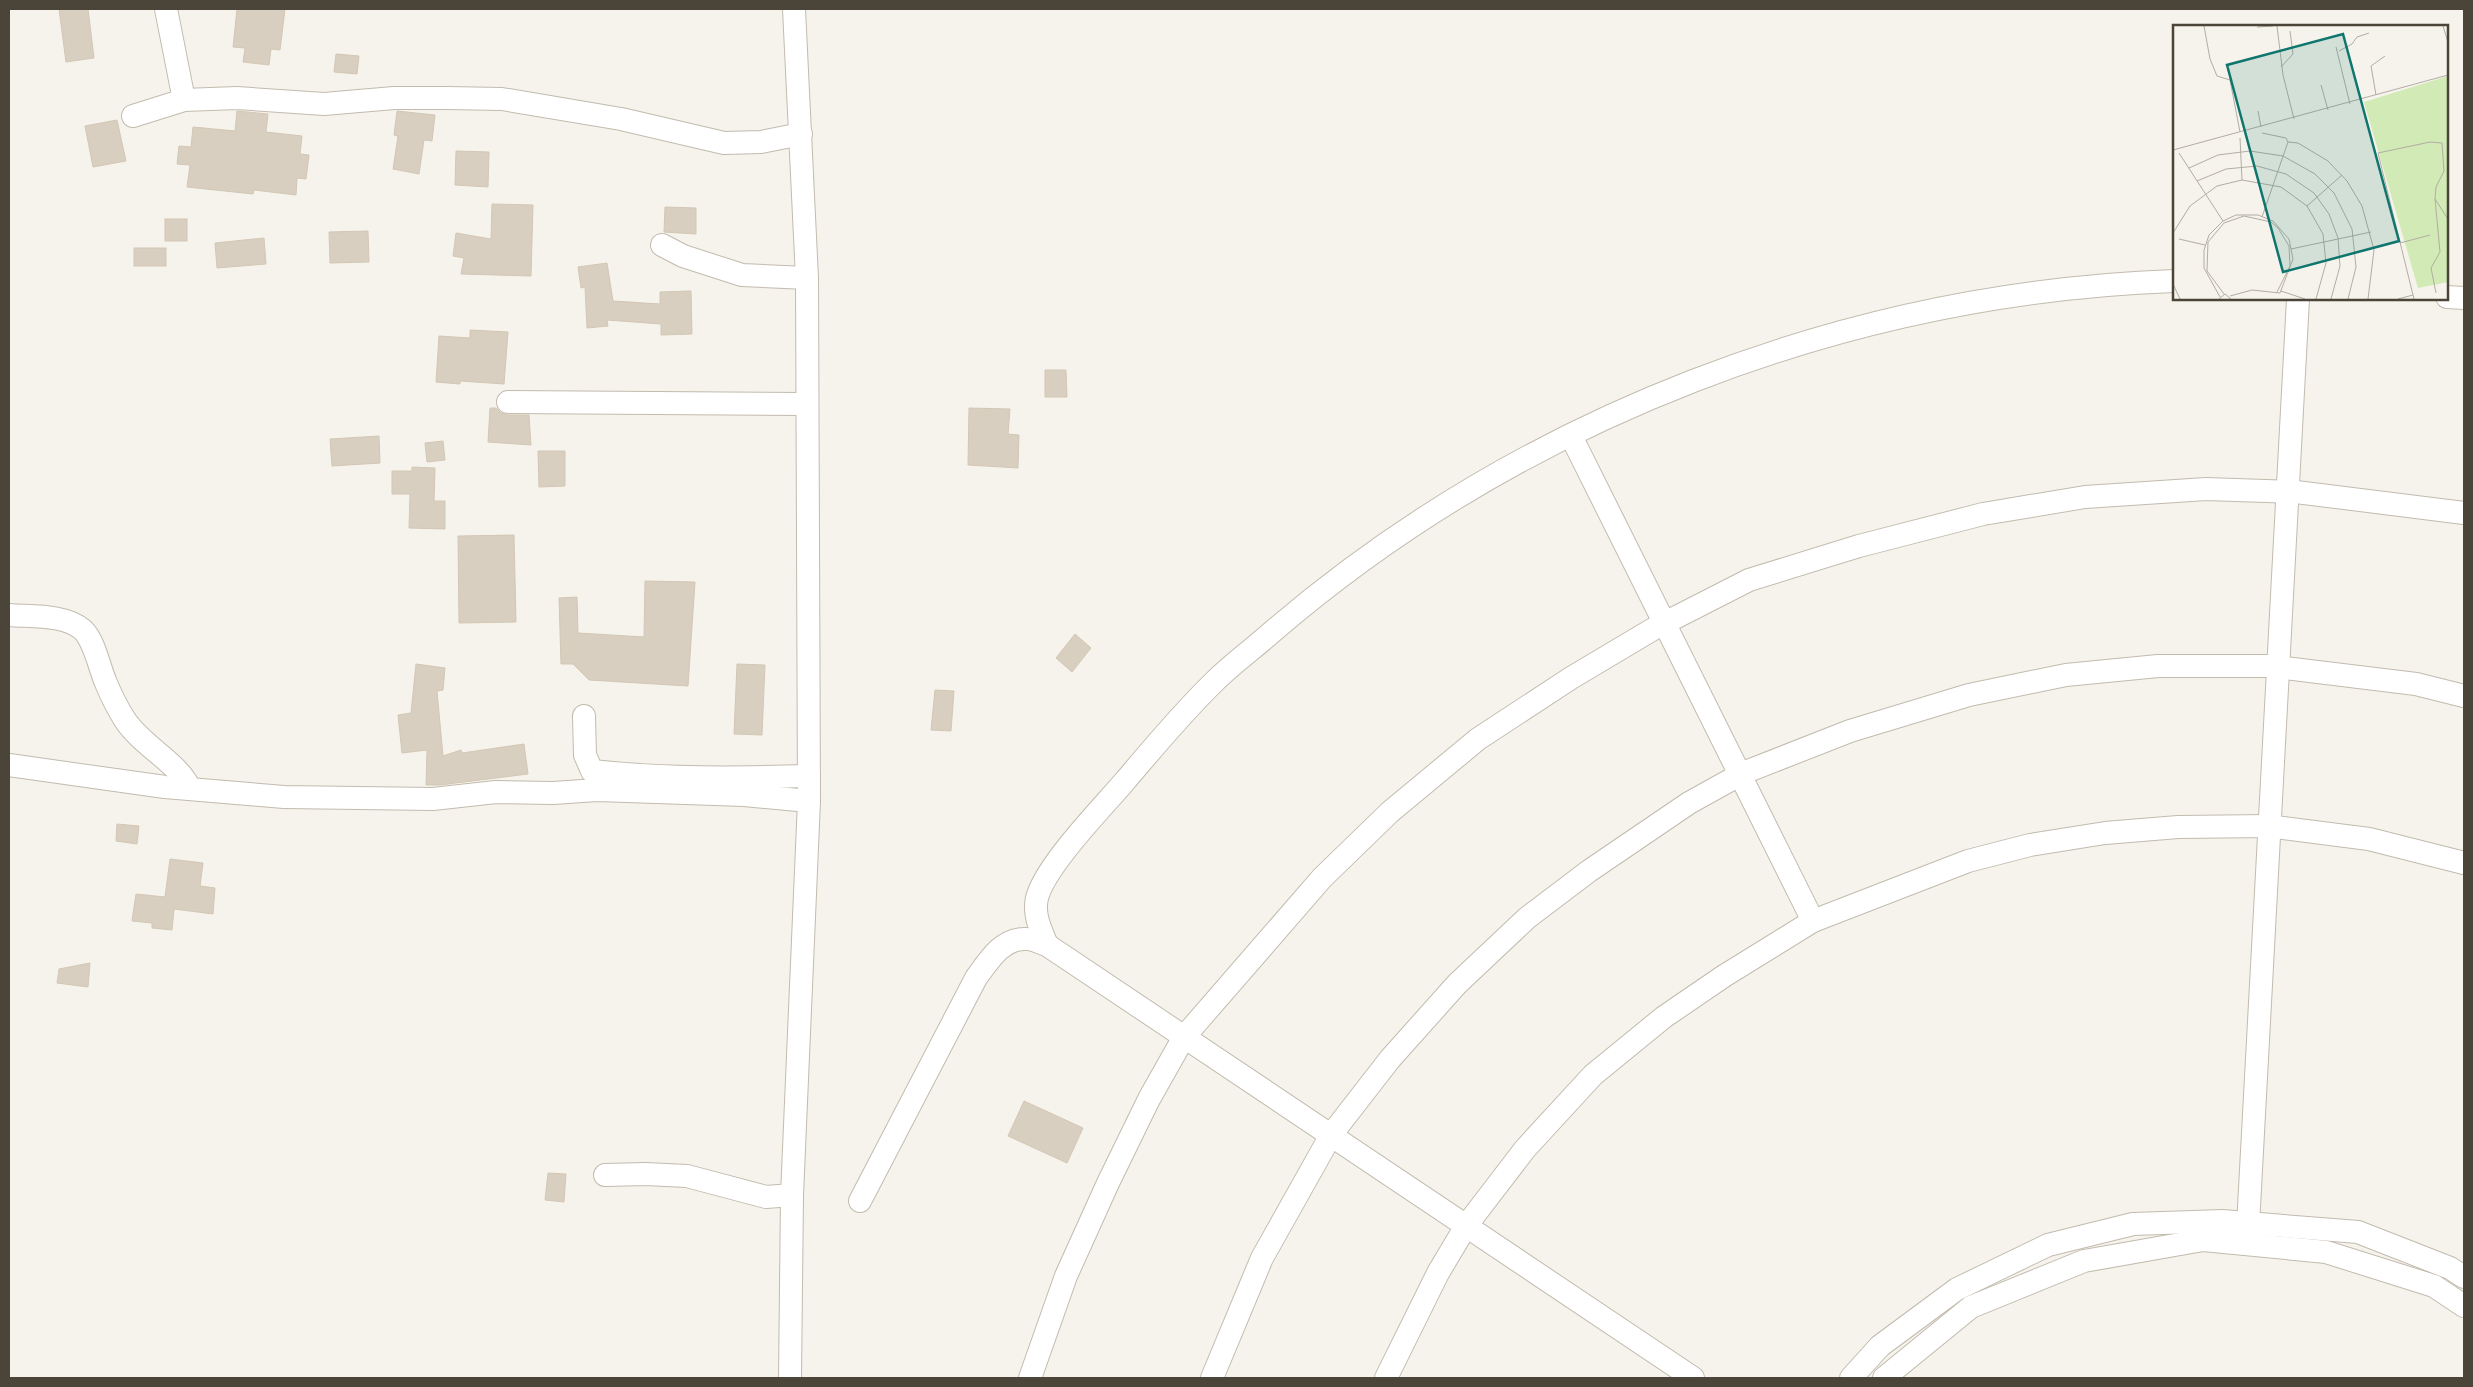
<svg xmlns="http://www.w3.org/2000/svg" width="2473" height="1387" font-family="'Open Sans',sans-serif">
<rect width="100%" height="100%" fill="#f6f3ec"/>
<!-- building -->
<g fill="#d8cfc1" stroke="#d3c7b4">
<path d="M59 9H88L94 58 66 62Z"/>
<path d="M237 9H285L280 50 271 49 269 65 243 62 245 48 233 47Z"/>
<path d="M336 54 359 56 357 74 334 72Z"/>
<path d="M237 111 268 114 266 132 302 136 300 154 309 155 306 179 297 178 296 195 254 190 253 194 187 187 190 165 177 164 179 146 191 147 193 127 235 131Z"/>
<path d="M397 111 435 115 432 141 424 140 419 174 393 169 398 136 394 135Z"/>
<path d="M117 120 126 161 93 167 85 126Z"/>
<path d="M456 151 489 152 488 187 455 185Z"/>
<path d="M492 204 533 205 531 276 461 274 464 258 453 256 456 233 491 239Z"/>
<path d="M665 207 696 208V234L664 232Z"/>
<rect x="165" y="219" width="22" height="22"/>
<path d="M368 231 369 262 330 263 329 232Z"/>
<path d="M264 238 266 264 217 268 215 243Z"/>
<rect x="134" y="248" width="32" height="18"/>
<path d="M607 263 613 301 660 304V292L691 291 692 334 661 335V324L607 320 608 326 587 328 585 287 581 288 578 267Z"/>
<path d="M470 330 508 332 504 384 460 381V384L436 382 439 336 470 338Z"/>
<path d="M1045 370H1066L1067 397H1045Z"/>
<path d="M490 408H496L501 413 507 415H529L531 445 488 442Z"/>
<path d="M969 408 1010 409 1008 434 1019 435 1018 468 968 465Z"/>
<path d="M379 436 380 463 332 466 330 439Z"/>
<path d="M443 441 445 460 427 462 425 443Z"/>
<path d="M538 451H565V486L539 487Z"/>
<path d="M412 467 435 468 434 501H445V529L409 528 410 494H392V471H412Z"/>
<path d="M514 535 516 622 459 623 458 536Z"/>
<path d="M645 581 695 582 688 686 589 680 573 664H561L559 598 577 597 578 633 644 637Z"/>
<path d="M1075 634 1091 648 1072 672 1056 658Z"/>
<path d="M416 664 445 668 443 690 437 691 443 756 461 750 462 753 524 744 528 774 440 785H426L427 750 402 753 398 715 411 713Z"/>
<path d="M737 664 765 665 762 735 734 734Z"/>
<path d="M935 690 954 691 951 731 931 730Z"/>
<path d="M117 824 139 826 137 844 116 841Z"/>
<path d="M170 859 203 863 200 886 215 888 213 914 174 909 172 930 152 928V923L132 921 136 894 165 897Z"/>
<path d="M90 963 88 987 57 983 59 969Z"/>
<path d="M1024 1101 1083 1128 1067 1163 1008 1136Z"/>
<path d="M548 1173 566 1174 564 1202 545 1200Z"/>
</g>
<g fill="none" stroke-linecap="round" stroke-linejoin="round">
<!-- minor casing -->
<g stroke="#c2bbae" stroke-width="24">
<g id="minor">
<path d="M166 9 184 100"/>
<path d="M133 116 184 100 237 98 324 104 394 98H447L502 99 621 119 724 143 761 142 801 134"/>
<path d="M662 245 683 256 742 275 807 278"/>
<path d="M2447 297 2464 298"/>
<path d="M508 402 807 404"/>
<path d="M1571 436 1813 921"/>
<path d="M9 615C31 617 65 614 83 630 95 642 99 667 106 683 111 695 118 709 125 720 142 746 180 764 190 789"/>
<path d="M584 716 585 755 592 771C664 779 737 778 809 776"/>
<path d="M9 765 165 787 284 797 433 799 496 792 553 793 597 790 744 795 809 801"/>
<path d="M1047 945C1041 930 1033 915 1037 898 1045 866 1102 808 1125 781 1153 748 1182 713 1214 682 1232 664 1253 649 1272 632 1521 418 1847 293 2174 281"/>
<path d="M605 1175 646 1174 687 1176 766 1197 792 1195"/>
<path d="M860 1201 976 978C988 962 1001 939 1024 939 1031 938 1040 943 1047 945L1693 1378"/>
<path d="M2247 1244 2298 299"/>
<path d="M790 1378 792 1195 809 801 807 278 794 9"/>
<path d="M1030 1378 1066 1276 1108 1183 1149 1099 1184 1037 1322 878 1390 812 1478 739 1571 678 1655 628 1749 580 1859 546 1983 514 2085 497 2206 489 2296 492 2464 513"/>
<path d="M1212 1378 1262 1258 1331 1135 1390 1059 1457 984 1527 918 1589 871 1689 803 1743 773 1850 731 1969 695 2066 675 2158 666H2268L2416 684 2464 696"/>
<path d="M1386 1378 1438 1273 1466 1226 1525 1149 1593 1075 1664 1017 1724 976 1813 921 1968 861 2030 845 2105 833 2178 827 2268 826 2369 839 2464 863"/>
<path d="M1851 1378 1880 1346 1957 1289 2048 1245 2133 1224 2222 1221 2358 1232 2450 1268 2464 1277"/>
<path d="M1884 1378 1971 1307 2084 1261 2203 1240 2326 1252 2434 1286 2464 1306"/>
</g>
</g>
<!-- minor -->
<use href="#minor" stroke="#fff" stroke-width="22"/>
</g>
<!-- overview -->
<g transform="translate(2173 25)">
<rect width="275" height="275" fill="#f6f3ec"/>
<path d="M275 51V257L245 263 191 77Z" fill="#d2eab5"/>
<path fill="none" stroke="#b2ada4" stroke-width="1" d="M31 1 37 34 44 51 57 55 67 107M104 1 110 50 121 94M270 1 275 17M84 2 100 1M163 22 177 79M166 26 179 19 184 12 196 8M108 42 120 29 117 6M148 60 155 85M203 70 198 41 212 31M85 86 88 102M89 108 113 113 115 117M67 113 69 155M115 117 125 118 155 136 174 156 189 181 201 225 195 274M0 125 275 50M6 128 50 196M16 143 45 130 77 126 110 131 142 149 161 168 179 204 183 242 175 274M24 156 53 144 84 141 113 149 141 168 156 189 165 213 167 241 158 274M262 174 267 227 258 243 263 268M134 181 169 150M89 192 115 117M0 208 17 181 44 161 69 155 108 162 134 181 150 209 153 238 143 274M6 214 32 220M227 218 257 210M118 224 198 207M0 259 7 274M108 266 132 274M51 269 34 246 35 217 51 198 71 191 98 197 105 203 116 221 117 241 104 267M47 272 31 243V225L36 210 50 196 63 190H85L100 196 116 214 120 234 107 268 79 265 57 271M46 274 52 269 58 274M225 274 240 270M241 274 205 128 257 117 269 118 271 146 263 162 262 174 275 194"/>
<path fill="#0f766e" fill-opacity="0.15" stroke="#0f766e" stroke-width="2.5" d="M170 9 226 216 110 247 54 40Z"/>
<rect width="275" height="275" fill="none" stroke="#4b4439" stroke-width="2.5"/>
</g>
<!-- border -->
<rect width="2473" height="1387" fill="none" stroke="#4b4439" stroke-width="20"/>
</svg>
